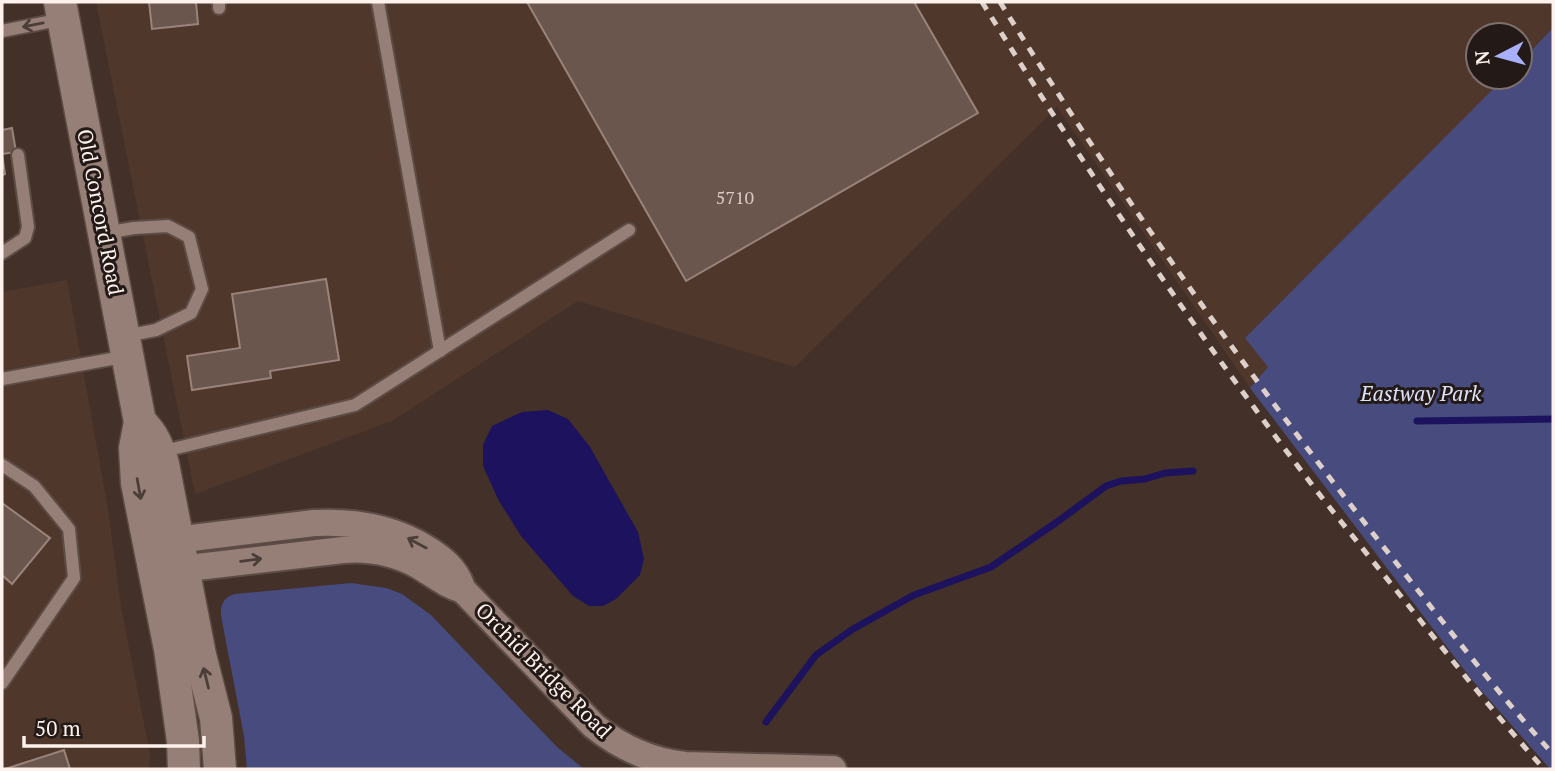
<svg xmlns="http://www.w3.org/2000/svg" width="1555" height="771" font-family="'PT Serif',serif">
<rect width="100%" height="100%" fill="#433028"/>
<!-- built -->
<g fill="#50372c" fill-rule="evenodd">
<path d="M96 2H1553V46L1250 388 1057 107 795 367 578 301 392 421 195 494ZM1478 35H1520V77H1478Z"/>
<path d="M67 280 108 509 121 607 150 754 149 769H2V292Z"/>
</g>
<!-- green -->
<g fill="#474b7d">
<path d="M1553 28V769H1550L1472 680 1250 388 1268 367 1245 338 1505 77H1520V62Z"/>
<path d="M351 583 386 588 402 594 431 615 557 747 584 769H247L244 736 221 616C220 606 224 596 235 594Z"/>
</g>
<!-- water -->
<path fill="#1c125d" d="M548 410 568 419 590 447 638 532 644 559 640 575 616 599 603 606H589L573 596 521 536 499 501 483 466V445L492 426 522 412Z"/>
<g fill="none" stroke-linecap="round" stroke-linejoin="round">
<!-- stream -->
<g stroke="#1c125d" stroke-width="7">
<path d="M1417 421 1553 419"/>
<path d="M766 722 816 655 853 629 914 595 991 567 1057 522 1106 486 1121 481 1145 479 1165 473 1193 471"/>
</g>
</g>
<!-- building -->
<g fill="#6a564d" stroke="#99837a" stroke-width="2">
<path d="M149 2H196L198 24 152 29Z"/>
<path d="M527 2H914L978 113 686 281Z"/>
<path d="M12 128 16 152 2 154 5 174 2 175V130Z"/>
<path d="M326 279 339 360 270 371 271 378 192 390 187 356 240 348 232 294Z"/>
<path d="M2 503 50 538 12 584 2 575Z"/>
<path d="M64 750 70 769H5Z"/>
</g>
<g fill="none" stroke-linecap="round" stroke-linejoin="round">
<!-- service casing -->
<g stroke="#5c4c45" stroke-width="16">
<g id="service">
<path d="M219 2V8"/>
<path d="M378 2 440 351"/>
<path d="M2 31 63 19"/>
<path d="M105 233 134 228 168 226 189 237 202 289 191 313 156 330 125 336"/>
<path d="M2 253 25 238 28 227 18 155"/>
<path d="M2 379 128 356"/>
<path d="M160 452 355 405 629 230"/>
<path d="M2 465 34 486 69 529 74 578 2 683"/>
</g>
</g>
<!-- minor casing -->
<g stroke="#5c4c45" stroke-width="30">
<g id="minor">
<path d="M159 542 314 523C355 521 394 527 429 550 443 559 455 569 461 585"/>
<path d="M163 571 343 550C369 548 396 553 419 566 434 575 446 585 463 590L594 726C620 747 651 761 685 765L833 769"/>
</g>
</g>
<!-- tertiary casing -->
<g stroke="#5c4c45" stroke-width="35">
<g id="tertiary">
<path d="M60 2 140 422 135 448 137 483 170 649 183 741 184 769"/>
<path d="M140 422C154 435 158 447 163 464L200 655 216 718 220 769"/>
</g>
</g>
<!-- service -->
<use href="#service" stroke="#967f76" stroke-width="12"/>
<!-- minor -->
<use href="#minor" stroke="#967f76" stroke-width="26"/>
<!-- tertiary -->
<use href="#tertiary" stroke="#967f76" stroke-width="32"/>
<!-- rail -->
<g stroke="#ddcfca" stroke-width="5" stroke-dasharray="9 9" stroke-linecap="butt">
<path d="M982 2C1085 168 1194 331 1313 486 1340 521 1368 555 1396 590 1444 650 1492 711 1544 769"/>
<path d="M1000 2C1118 192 1247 374 1386 550 1441 619 1494 689 1553 754"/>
</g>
</g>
<!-- one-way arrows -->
<defs><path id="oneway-shaft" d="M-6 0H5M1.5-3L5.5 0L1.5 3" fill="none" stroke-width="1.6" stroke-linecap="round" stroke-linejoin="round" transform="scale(1.75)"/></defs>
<g stroke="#4b3d38">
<use href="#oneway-shaft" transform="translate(33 25) rotate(169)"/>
<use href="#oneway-shaft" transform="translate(139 489) rotate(80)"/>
<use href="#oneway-shaft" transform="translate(417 543) rotate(-152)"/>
<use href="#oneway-shaft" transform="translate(251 560) rotate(-7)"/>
<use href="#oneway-shaft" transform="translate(206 678) rotate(-104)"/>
</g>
<g text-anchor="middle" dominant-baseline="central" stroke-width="6" stroke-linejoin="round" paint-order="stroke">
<!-- number labels -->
<g font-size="18" fill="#dacbc5">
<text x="735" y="197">5710</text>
</g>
<!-- street labels -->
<g font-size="21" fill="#fff2ed" stroke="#231a17">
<text transform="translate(101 212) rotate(79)">Old Concord Road</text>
<text transform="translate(544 670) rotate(45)">Orchid Bridge Road</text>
</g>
<!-- park labels -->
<g font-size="21" font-style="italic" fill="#dee2f8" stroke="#231a17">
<text x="1421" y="393">Eastway Park</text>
</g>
</g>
<!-- border -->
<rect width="1555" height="771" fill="none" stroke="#fff2ed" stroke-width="7"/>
<!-- north arrow -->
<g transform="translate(1499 56) rotate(264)"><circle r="33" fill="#231a17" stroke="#7b706d" stroke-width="2"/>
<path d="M0-5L12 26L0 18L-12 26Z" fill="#a8b0fc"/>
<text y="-10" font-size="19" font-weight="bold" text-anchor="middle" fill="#fff2ed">N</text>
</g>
<!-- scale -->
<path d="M24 736v10h180v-10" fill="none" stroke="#fff2ed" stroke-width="3.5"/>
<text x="35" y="736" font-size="21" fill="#fff2ed" stroke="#231a17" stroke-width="5" paint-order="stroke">50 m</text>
</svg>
